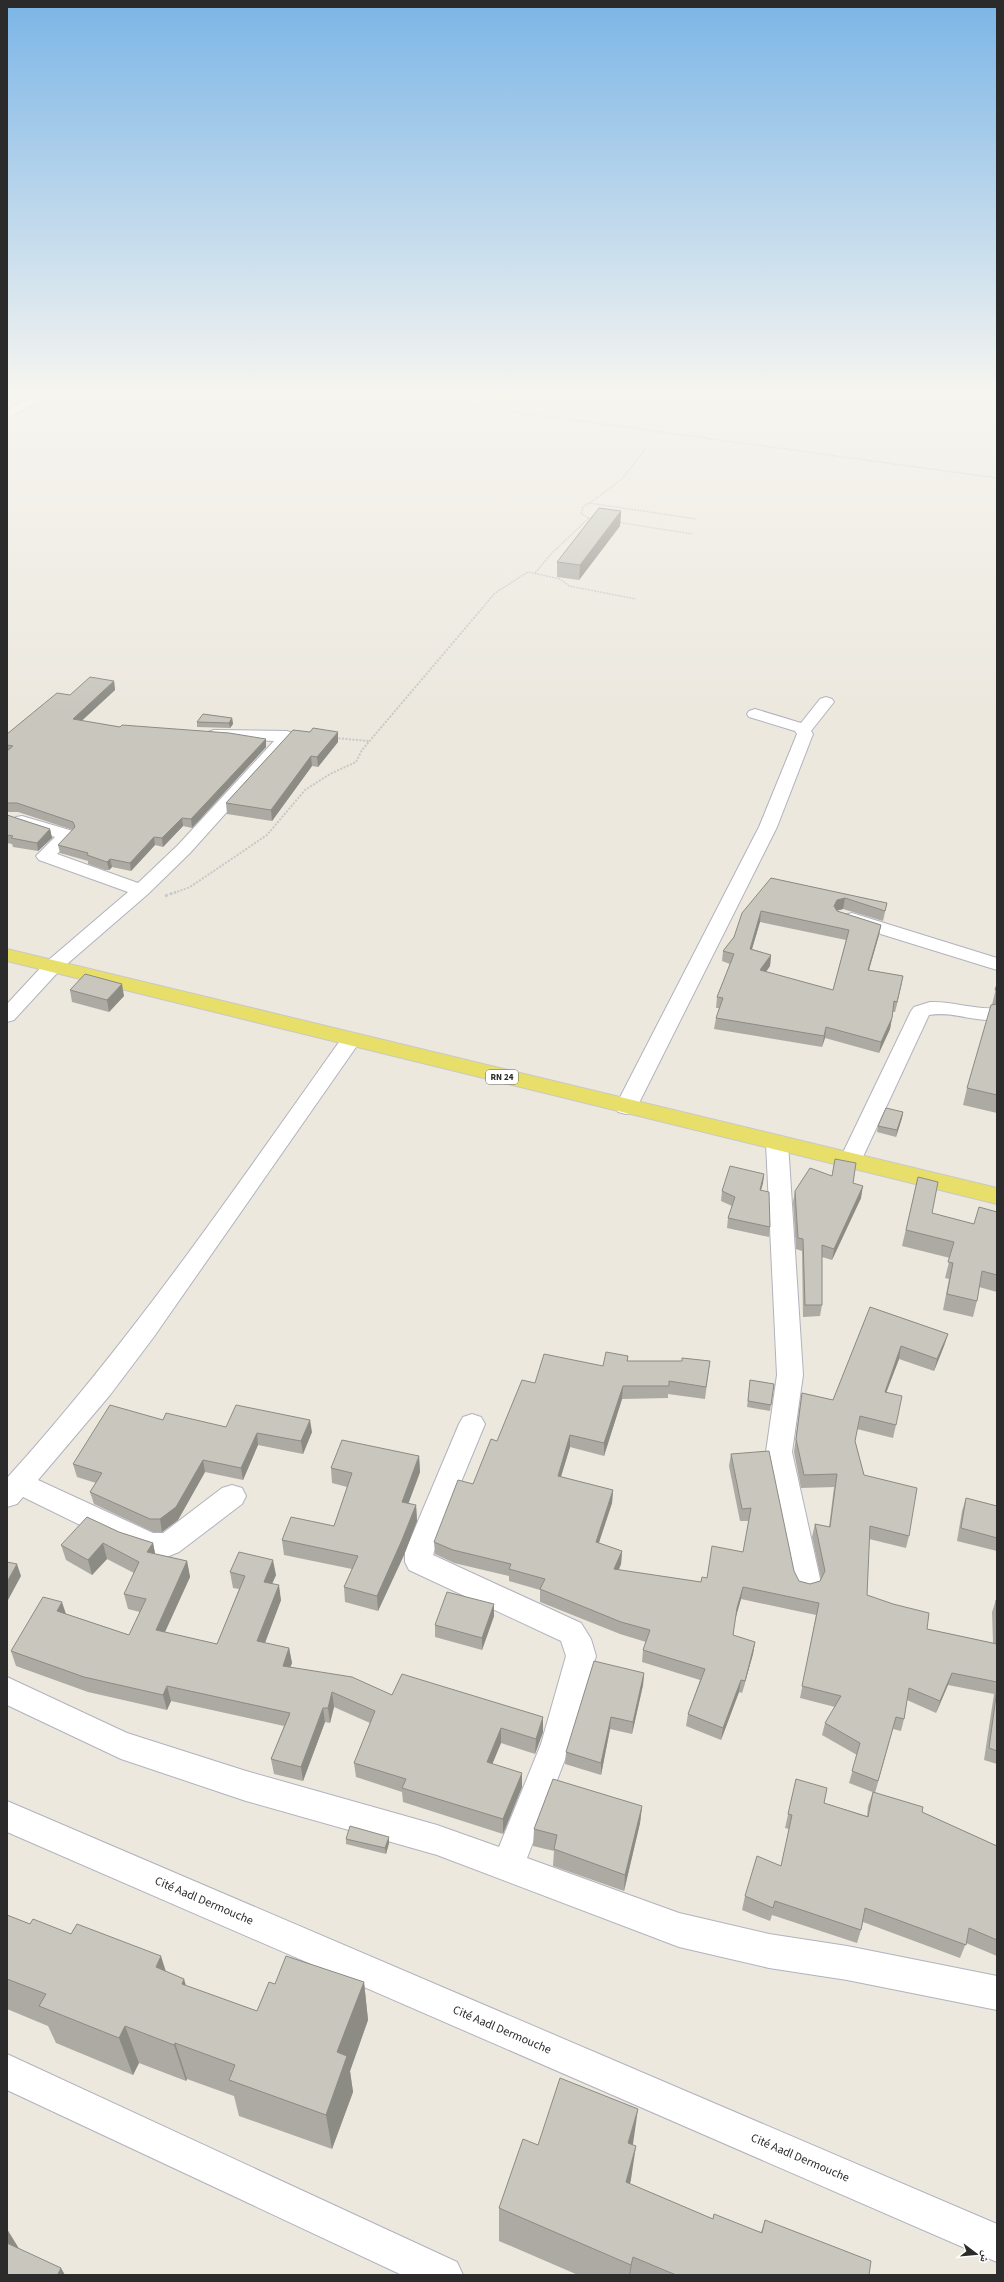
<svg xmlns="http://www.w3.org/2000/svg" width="1004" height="2282" font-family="'Source Sans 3','Noto Naskh Arabic',sans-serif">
<rect width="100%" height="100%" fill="#ece8de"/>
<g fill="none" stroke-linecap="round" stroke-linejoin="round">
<!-- minor casing -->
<g stroke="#b2b2be" stroke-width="2">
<g id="minor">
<path d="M39 393H53L7 419V410Z"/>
<path d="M826 697 832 699 834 702 811 731 813 734 777 827 637 1107 634 1112 626 1114 618 1112 615 1107 759 827 797 734 795 731 749 717 747 714 749 711 755 709 801 723 820 699Z"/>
<path d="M214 730 287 731 293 733 295 736 190 853 148 894 59 971 14 1020 7 1022V1004L45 963 128 892 39 860 36 856 55 837 16 825 13 821 16 817 22 816 73 831 76 835 57 854 138 883 178 845 274 741 208 738 206 735 208 732Z"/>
<path d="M852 913 997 958V970L845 923 843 919 845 915Z"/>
<path d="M930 1002C953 1001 974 1010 997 1008V1020C974 1022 952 1011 929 1015L861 1161 858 1166 850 1169 842 1166 839 1161 911 1011 914 1007Z"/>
<path d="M351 1034 358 1035 361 1040 153 1338 110 1395 38 1480 153 1533H163L222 1488 232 1485 242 1488 246 1496 242 1504 179 1552 169 1556 153 1557 143 1553 123 1546 23 1497 17 1504 7 1507V1478C132 1340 236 1187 344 1035Z"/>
<path d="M777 1136 785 1138 788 1143 803 1375 792 1452 821 1583 817 1592 807 1595 797 1592 793 1583 766 1452 777 1375 766 1143 769 1138Z"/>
<path d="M472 1414 481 1417 485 1424 440 1533 433 1555 581 1623 591 1639 596 1656 571 1744 527 1858 679 1913 769 1934 847 1946 997 1976V2010L847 1980 769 1968 679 1947 437 1855 246 1801 121 1759 7 1705V1677L127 1733 246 1771 437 1825 499 1847 541 1744 566 1656 561 1641 409 1570 405 1562V1552L459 1424 463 1417Z"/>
<path d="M7 1801 997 2224V2262L7 1832Z"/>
<path d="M7 2054 457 2262 463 2275H402L7 2090Z"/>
</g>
</g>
<!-- major casing -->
<g stroke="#c8c8c8" stroke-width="2">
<path id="major" d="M7 949 997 1188V1204L7 961Z"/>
</g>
<!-- path-far2 -->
<g stroke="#c8c8c8" stroke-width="1.5" stroke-dasharray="2 1" stroke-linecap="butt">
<path d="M377 393 997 478"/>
<path d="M590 503 623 478 645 449"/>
<path d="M589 518 581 514 583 507 589 503 696 519"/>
<path d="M617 522 692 534"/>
<path d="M535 573 552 553 589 518 595 519"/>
<path d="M478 613 495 593 528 572 560 579 569 586 636 599"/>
</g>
<!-- path-far1 -->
<g stroke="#c8c8c8" stroke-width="2" stroke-dasharray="2 1.5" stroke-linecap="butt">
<path d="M335 738 369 741"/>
<path d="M174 893 190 887 267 835 305 790 330 774 356 762 362 750 479 612"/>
</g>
<!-- path -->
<path stroke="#c8c8c8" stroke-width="2.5" stroke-dasharray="3 2" stroke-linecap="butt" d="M165 896 176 892"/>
<!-- minor -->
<use href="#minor" fill="#fff" fill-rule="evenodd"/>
<!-- major -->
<use href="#major" fill="#e7df69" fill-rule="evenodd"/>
</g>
<!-- wall -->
<g fill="#acaaa3" fill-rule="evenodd">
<path d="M621 511 620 526 579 580 557 577V562Z"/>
<path d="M114 681 115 690 81 721 120 727 266 747 192 828 183 826 163 847 155 845 131 871 112 867 109 870H105L88 864V861L60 853 58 845 73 830 18 812H7V734L70 695Z"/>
<path d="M232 718 233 724 230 728 197 727V722Z"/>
<path d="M293 730 338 742 318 767 312 766 272 821 227 814 226 803Z"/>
<path d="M7 815 50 829 52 838 38 851 13 847 12 844 7 843Z"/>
<path d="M771 878 887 903 883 921 843 909 837 910V911L881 925 879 935 869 970 903 976 895 1012H893L890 1029 879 1053 825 1038 822 1047 714 1029 716 1018 719 1008H716L717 997 730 964 722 961 723 951 734 937ZM760 922 846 940 833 990 766 972 770 966 771 955 752 949Z"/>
<path d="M997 984V1113L963 1105 967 1088 992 1005Z"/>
<path d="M70 990 124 996 109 1012 72 1002Z"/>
<path d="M903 1112 902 1118 896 1137 877 1132 878 1126Z"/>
<path d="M764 1174 763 1183 761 1190 770 1227 769 1237 727 1228 728 1218 732 1206 721 1201 722 1191Z"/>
<path d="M918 1177 932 1213 974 1224 997 1212V1292L979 1287 977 1301 973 1317 943 1310 949 1279 945 1278 950 1258 902 1246Z"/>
<path d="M853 1183 861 1198 832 1260 822 1257V1305L820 1316 803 1317 802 1251 796 1249 793 1202 795 1191Z"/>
<path d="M870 1307 948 1334 944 1346 934 1371 899 1359 886 1392 896 1425 893 1438 857 1429 855 1441 864 1475 909 1536 906 1548 869 1539 867 1595 927 1629 993 1643 992 1612 996 1600H997V1764L984 1760 994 1694 948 1685 936 1713 907 1700 904 1719 901 1731 893 1729 875 1793 849 1783 857 1755 822 1735 825 1723 835 1707 800 1698 816 1615 741 1599 735 1619 733 1635 755 1642 753 1654 742 1693 739 1692 721 1740 686 1726 688 1714 700 1680 642 1662 643 1650 646 1642 620 1634 540 1602V1590L509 1581V1576L454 1563 435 1554 434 1542 473 1484 497 1441 535 1383 603 1366 628 1356V1361H710L705 1399 668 1394V1398L622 1399 604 1456 570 1447 561 1477 613 1490 612 1503 599 1543 622 1551 621 1564 619 1570 701 1582 743 1552 749 1521H740L729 1466 731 1454 799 1581 810 1584 820 1581 821 1579 812 1537 815 1524 829 1527 834 1487 801 1488 794 1452 800 1405 802 1393 833 1400Z"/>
<path d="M750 1380 774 1384 770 1411 747 1407Z"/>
<path d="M163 1420 226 1427 312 1432 303 1454 258 1445 243 1480 205 1472 178 1520 162 1532H153L94 1504 90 1492 96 1483 77 1477 73 1464Z"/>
<path d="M419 1456 420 1472 408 1504 416 1505 417 1521 404 1555 378 1611 345 1602 344 1587 352 1569 284 1555 282 1540 334 1526 347 1487 332 1483 331 1468Z"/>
<path d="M966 1498 997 1506V1551L957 1541 962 1511Z"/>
<path d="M119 1532 153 1543 155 1554 187 1561 190 1577 165 1632 217 1644 239 1589 233 1588 230 1572 276 1575 272 1584 281 1600 265 1643 289 1648 292 1663 290 1667 392 1695 543 1732 535 1754 501 1743 492 1764 522 1787 503 1834 403 1802 402 1792 356 1777 354 1763 370 1723 334 1707 330 1723 325 1722 303 1781 274 1774 271 1759 284 1726 171 1701 167 1710 88 1692 16 1666 11 1651 66 1614 129 1635 140 1612 128 1609 124 1594 134 1573 107 1559 92 1575 66 1560 61 1545Z"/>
<path d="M494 1604V1616L482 1650 435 1637V1625Z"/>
<path d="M644 1673 643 1685 632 1734 610 1729 601 1775 565 1764 566 1752Z"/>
<path d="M796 1779 824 1803 867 1816 868 1806 873 1792 922 1812 997 1846V1956L966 1943 960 1958 863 1922 861 1930 857 1943 772 1915 770 1921 742 1910 745 1896 781 1866 789 1829 785 1828Z"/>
<path d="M642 1806 640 1823 624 1891 553 1866 554 1851 533 1846 534 1829Z"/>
<path d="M346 1839 389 1843 386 1854 346 1844Z"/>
<path d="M7 1915 30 1924 166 1971 186 1986 257 2011 275 1984 364 1982 368 2020 350 2071 353 2092 332 2149 239 2116 234 2096 187 2079 186 2081 139 2063 133 2075 56 2043 48 2026 7 2009Z"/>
<path d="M633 2144 631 2179 630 2184 713 2219 761 2232 765 2220 869 2275H578L499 2241V2208L538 2145Z"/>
</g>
<!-- shaded-wall -->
<g fill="#8c8b84">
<path d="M621 511 620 526 579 580 580 565Z"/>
<path d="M114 681 115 690 74 728 73 719Z"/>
<path d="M232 718 233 724 230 728 229 723Z"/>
<path d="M338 732V742L318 767 317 757Z"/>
<path d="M266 739V747L192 828 191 819Z"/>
<path d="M311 756 312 766 272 821 271 810Z"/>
<path d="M182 818 183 826 163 847 162 838Z"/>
<path d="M50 829 52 838 38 851 37 843Z"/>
<path d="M154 837 155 845 131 871 130 863Z"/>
<path d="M110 859 112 867 109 870 107 862Z"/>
<path d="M845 898 843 909 836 911 834 906 837 900Z"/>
<path d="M761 911 760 922 749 959 750 949Z"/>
<path d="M881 925 879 935 866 980 868 970Z"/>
<path d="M771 955 770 966 759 981 760 970Z"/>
<path d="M903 976 901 987 895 1012 897 1002Z"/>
<path d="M122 984 124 996 109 1012 107 1000Z"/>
<path d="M892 1018 890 1029 879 1053 881 1042Z"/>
<path d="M826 1027 825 1038 822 1047 824 1036Z"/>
<path d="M903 1112 902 1118 896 1137 897 1130Z"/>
<path d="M764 1174 763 1183 758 1200 760 1190Z"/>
<path d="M863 1186 861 1198 832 1260 834 1249Z"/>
<path d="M948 1334 944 1346 934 1371 937 1359Z"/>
<path d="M901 1346 899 1359 882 1404 885 1392Z"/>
<path d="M623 1386 622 1399 604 1456V1443Z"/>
<path d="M310 1420 312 1432 303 1454 301 1441Z"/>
<path d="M257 1433 258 1445 243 1480 241 1468Z"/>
<path d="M570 1435V1447L557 1489 558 1476Z"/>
<path d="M419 1456 420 1472 403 1518 402 1502Z"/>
<path d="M203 1460 205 1472 178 1520 162 1532 160 1519Z"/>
<path d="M613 1490 612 1503 595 1554 596 1542Z"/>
<path d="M416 1505 417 1521 404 1555 378 1611 377 1596Z"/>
<path d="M103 1543 107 1559 92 1575 88 1560Z"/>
<path d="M153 1543 156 1558 147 1552Z"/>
<path d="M622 1551 621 1564 613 1581 614 1569Z"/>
<path d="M273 1560 276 1575 266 1597 264 1582Z"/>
<path d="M187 1561 190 1577 159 1645 156 1630Z"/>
<path d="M17 1564 21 1576 7 1602V1582Z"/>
<path d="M279 1585 281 1600 260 1656 257 1641Z"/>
<path d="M743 1587 741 1599 735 1620 737 1608Z"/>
<path d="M62 1602 67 1617 57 1611Z"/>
<path d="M494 1604V1616L482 1650V1638Z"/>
<path d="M755 1642 753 1654 742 1693 745 1681Z"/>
<path d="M289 1648 292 1663 285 1681 283 1666Z"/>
<path d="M644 1673 643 1685 632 1734 633 1722Z"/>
<path d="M952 1673 948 1685 936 1713 940 1701Z"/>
<path d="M741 1680 739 1692 721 1740 723 1728Z"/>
<path d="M167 1686 171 1701 167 1710 163 1695Z"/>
<path d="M332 1692 334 1707 330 1723 328 1708Z"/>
<path d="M323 1708 325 1722 303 1781 301 1767Z"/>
<path d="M543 1717V1732L535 1754 536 1739Z"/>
<path d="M611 1717 610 1729 601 1775V1763Z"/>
<path d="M501 1728V1743L487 1777V1762Z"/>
<path d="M522 1773V1787L503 1834V1819Z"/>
<path d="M642 1806 640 1823 624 1891 625 1875Z"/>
<path d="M389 1837V1843L386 1854 385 1848Z"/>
<path d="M161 1956 173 1994 156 1967Z"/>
<path d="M184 1979 195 2016 182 1984Z"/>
<path d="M364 1982 368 2020 350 2071 353 2092 332 2149 326 2115 337 2052Z"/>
<path d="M125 2026 139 2063 133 2075 119 2038Z"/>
<path d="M175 2043 187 2079 186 2081 174 2045Z"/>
<path d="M638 2109 633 2144 623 2176 628 2143Z"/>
<path d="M636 2146 631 2179 621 2215 626 2182Z"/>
<path d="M7 2229 23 2255 7 2256Z"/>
<path d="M633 2257 630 2275H629L631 2265Z"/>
<path d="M61 2268 65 2275H59L58 2274Z"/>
</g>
<!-- building -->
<g fill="#c8c6bd" stroke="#8c8b84" fill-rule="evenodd">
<path d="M599 508 621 511 580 565 557 562Z"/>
<path d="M90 677 114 681 73 719 120 727 122 725 229 733 266 739 191 819 182 818 162 838 154 837 130 863 110 859 107 862 104 861 87 855 88 853 58 845 75 827 73 822 17 803H7V751L13 746 7 745V734L57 693 70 695Z"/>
<path d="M203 714 232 718 229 723 197 722Z"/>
<path d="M313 728 338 732 317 757 311 756 271 810 226 803 293 730 310 732Z"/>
<path d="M7 815 50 829 37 843 11 838 13 836 7 835Z"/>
<path d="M771 878 887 903 885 911 845 898 837 900 834 906 837 911 881 925 868 970 903 976 897 1002 894 1001 892 1018 881 1042 826 1027 824 1036 716 1018 723 998 717 997 734 954 723 951 734 937 742 913ZM761 911 849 930 833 990 760 970 771 955 750 949Z"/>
<path d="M85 974 122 984 107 1000 70 990Z"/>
<path d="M997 984V990H995Z"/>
<path d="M997 1004V1095L967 1088 991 1005Z"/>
<path d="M886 1108 903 1112 897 1130 878 1126Z"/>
<path d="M835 1159 856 1163 853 1183 863 1186 834 1249 822 1245V1305H805L803 1239 798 1238 795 1191 810 1168 832 1176Z"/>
<path d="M730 1166 764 1174 760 1190 769 1192 770 1227 728 1218 735 1197 722 1191Z"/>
<path d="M918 1177 938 1182 932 1213 974 1224 979 1207 997 1212V1275L982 1271 977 1301 947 1294 953 1263 948 1262 954 1242 906 1230Z"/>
<path d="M870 1307 948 1334 937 1359 901 1346 885 1392 902 1396 896 1425 860 1416 855 1441 864 1475 917 1488 909 1536 870 1526 867 1595 893 1604 929 1613 927 1629 997 1644V1682L952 1673 940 1701 909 1688 904 1719 896 1717 878 1781 852 1771 860 1743 825 1723 841 1696 802 1686 819 1603 743 1587 737 1608 733 1635 755 1642 745 1681 741 1680 723 1728 688 1714 705 1669 643 1650 650 1630 621 1622 540 1589 545 1579 509 1569 511 1564 453 1550 434 1542 458 1480 473 1484 491 1439 497 1441 522 1380 535 1383 544 1354 603 1366 606 1352 628 1356 627 1361H682V1358L710 1361 706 1387 669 1381V1386H623L604 1443 570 1435 558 1476 613 1490 596 1542 622 1551 614 1569 701 1582 702 1577 707 1578 712 1546 743 1552 751 1508 742 1509 731 1454 769 1451 794 1571 799 1581 810 1584 820 1581 825 1571 815 1524 830 1527 837 1474 804 1475 796 1439 802 1393 833 1400Z"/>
<path d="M750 1380 774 1384 771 1405 748 1401Z"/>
<path d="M110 1405 163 1420 166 1413 226 1427 236 1405 310 1420 301 1441 257 1433 241 1468 203 1460 176 1507 160 1519H150L90 1492 102 1473 73 1464Z"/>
<path d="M342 1440 419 1456 402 1502 416 1505 402 1540 377 1596 344 1587 358 1556 282 1540 291 1517 334 1526 352 1473 331 1468Z"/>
<path d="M966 1498 997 1506V1538L961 1528Z"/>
<path d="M87 1517 119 1532 153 1543 147 1552 187 1561 156 1630 217 1644 245 1576 230 1572 239 1552 273 1560 264 1582 279 1585 257 1641 289 1648 283 1666 352 1677 392 1695 402 1674 543 1717 536 1739 501 1728 487 1762 522 1773 503 1819 402 1788 406 1779 354 1763 375 1711 332 1692 328 1708H323L301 1767 271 1759 290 1713 167 1686 163 1695 84 1677 11 1651 43 1597 62 1602 57 1611 129 1635 146 1599 124 1594 139 1562 103 1543 88 1560 61 1545Z"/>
<path d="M7 1562 17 1564 7 1582Z"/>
<path d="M447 1592 494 1604 482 1638 435 1625Z"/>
<path d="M996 1600H997V1620Z"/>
<path d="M594 1661 644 1673 633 1722 611 1717 601 1763 566 1752Z"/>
<path d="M997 1689V1751L989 1748Z"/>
<path d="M553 1779 642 1806 625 1875 554 1849 557 1835 534 1829Z"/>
<path d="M796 1779 827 1788 824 1803 868 1817 873 1792 923 1807 922 1812 997 1846V1940L969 1928 966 1945 865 1908 861 1930 775 1901 773 1908 745 1896 757 1856 781 1866 792 1815 788 1814Z"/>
<path d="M350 1826 389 1837 385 1848 346 1839Z"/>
<path d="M7 1915 30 1924 33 1919 71 1934 77 1924 161 1956 156 1967 184 1979 182 1984 257 2011 269 1982 275 1984 286 1956 364 1982 337 2052 347 2056 326 2115 229 2080 235 2065 175 2043 174 2045 125 2026 119 2038 39 2006 46 1994 7 1979Z"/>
<path d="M560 2078 638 2109 628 2143 636 2146 626 2182 713 2219 714 2214 762 2233 765 2220 871 2261 869 2275H676L633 2257 631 2265 499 2208 523 2139 538 2145Z"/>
<path d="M7 2243 61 2268 58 2274 60 2275H7Z"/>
</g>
<!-- sky -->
<linearGradient id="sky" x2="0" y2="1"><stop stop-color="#7bb5e7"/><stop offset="0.55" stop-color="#f6f5f0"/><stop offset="1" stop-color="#f6f5f0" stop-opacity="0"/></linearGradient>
<rect width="1004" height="712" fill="url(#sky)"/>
<g text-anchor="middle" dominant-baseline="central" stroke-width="4" stroke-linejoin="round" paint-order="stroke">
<!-- shield labels -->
<rect fill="#fff" stroke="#6b6b6b" stroke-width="1" x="486" y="1070" width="32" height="14" rx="3"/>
<g font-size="9" font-weight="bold" fill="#2b2b2b">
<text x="502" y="1077">RN 24</text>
</g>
<!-- near-street labels -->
<g font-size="12" fill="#2b2b2b" stroke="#fff">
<text transform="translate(204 1901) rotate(23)">Cité Aadl Dermouche</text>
<text transform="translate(502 2030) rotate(23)">Cité Aadl Dermouche</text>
<text transform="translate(800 2158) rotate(23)">Cité Aadl Dermouche</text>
</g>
</g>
<!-- border -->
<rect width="1004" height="2282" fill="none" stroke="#2b2b2b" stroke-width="16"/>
<!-- north arrow -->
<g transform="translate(976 2254) rotate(106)" stroke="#ffffff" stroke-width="3" paint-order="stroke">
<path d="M0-3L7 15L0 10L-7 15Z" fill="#2b2b2b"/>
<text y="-6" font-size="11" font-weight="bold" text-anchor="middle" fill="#2b2b2b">ش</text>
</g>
</svg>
